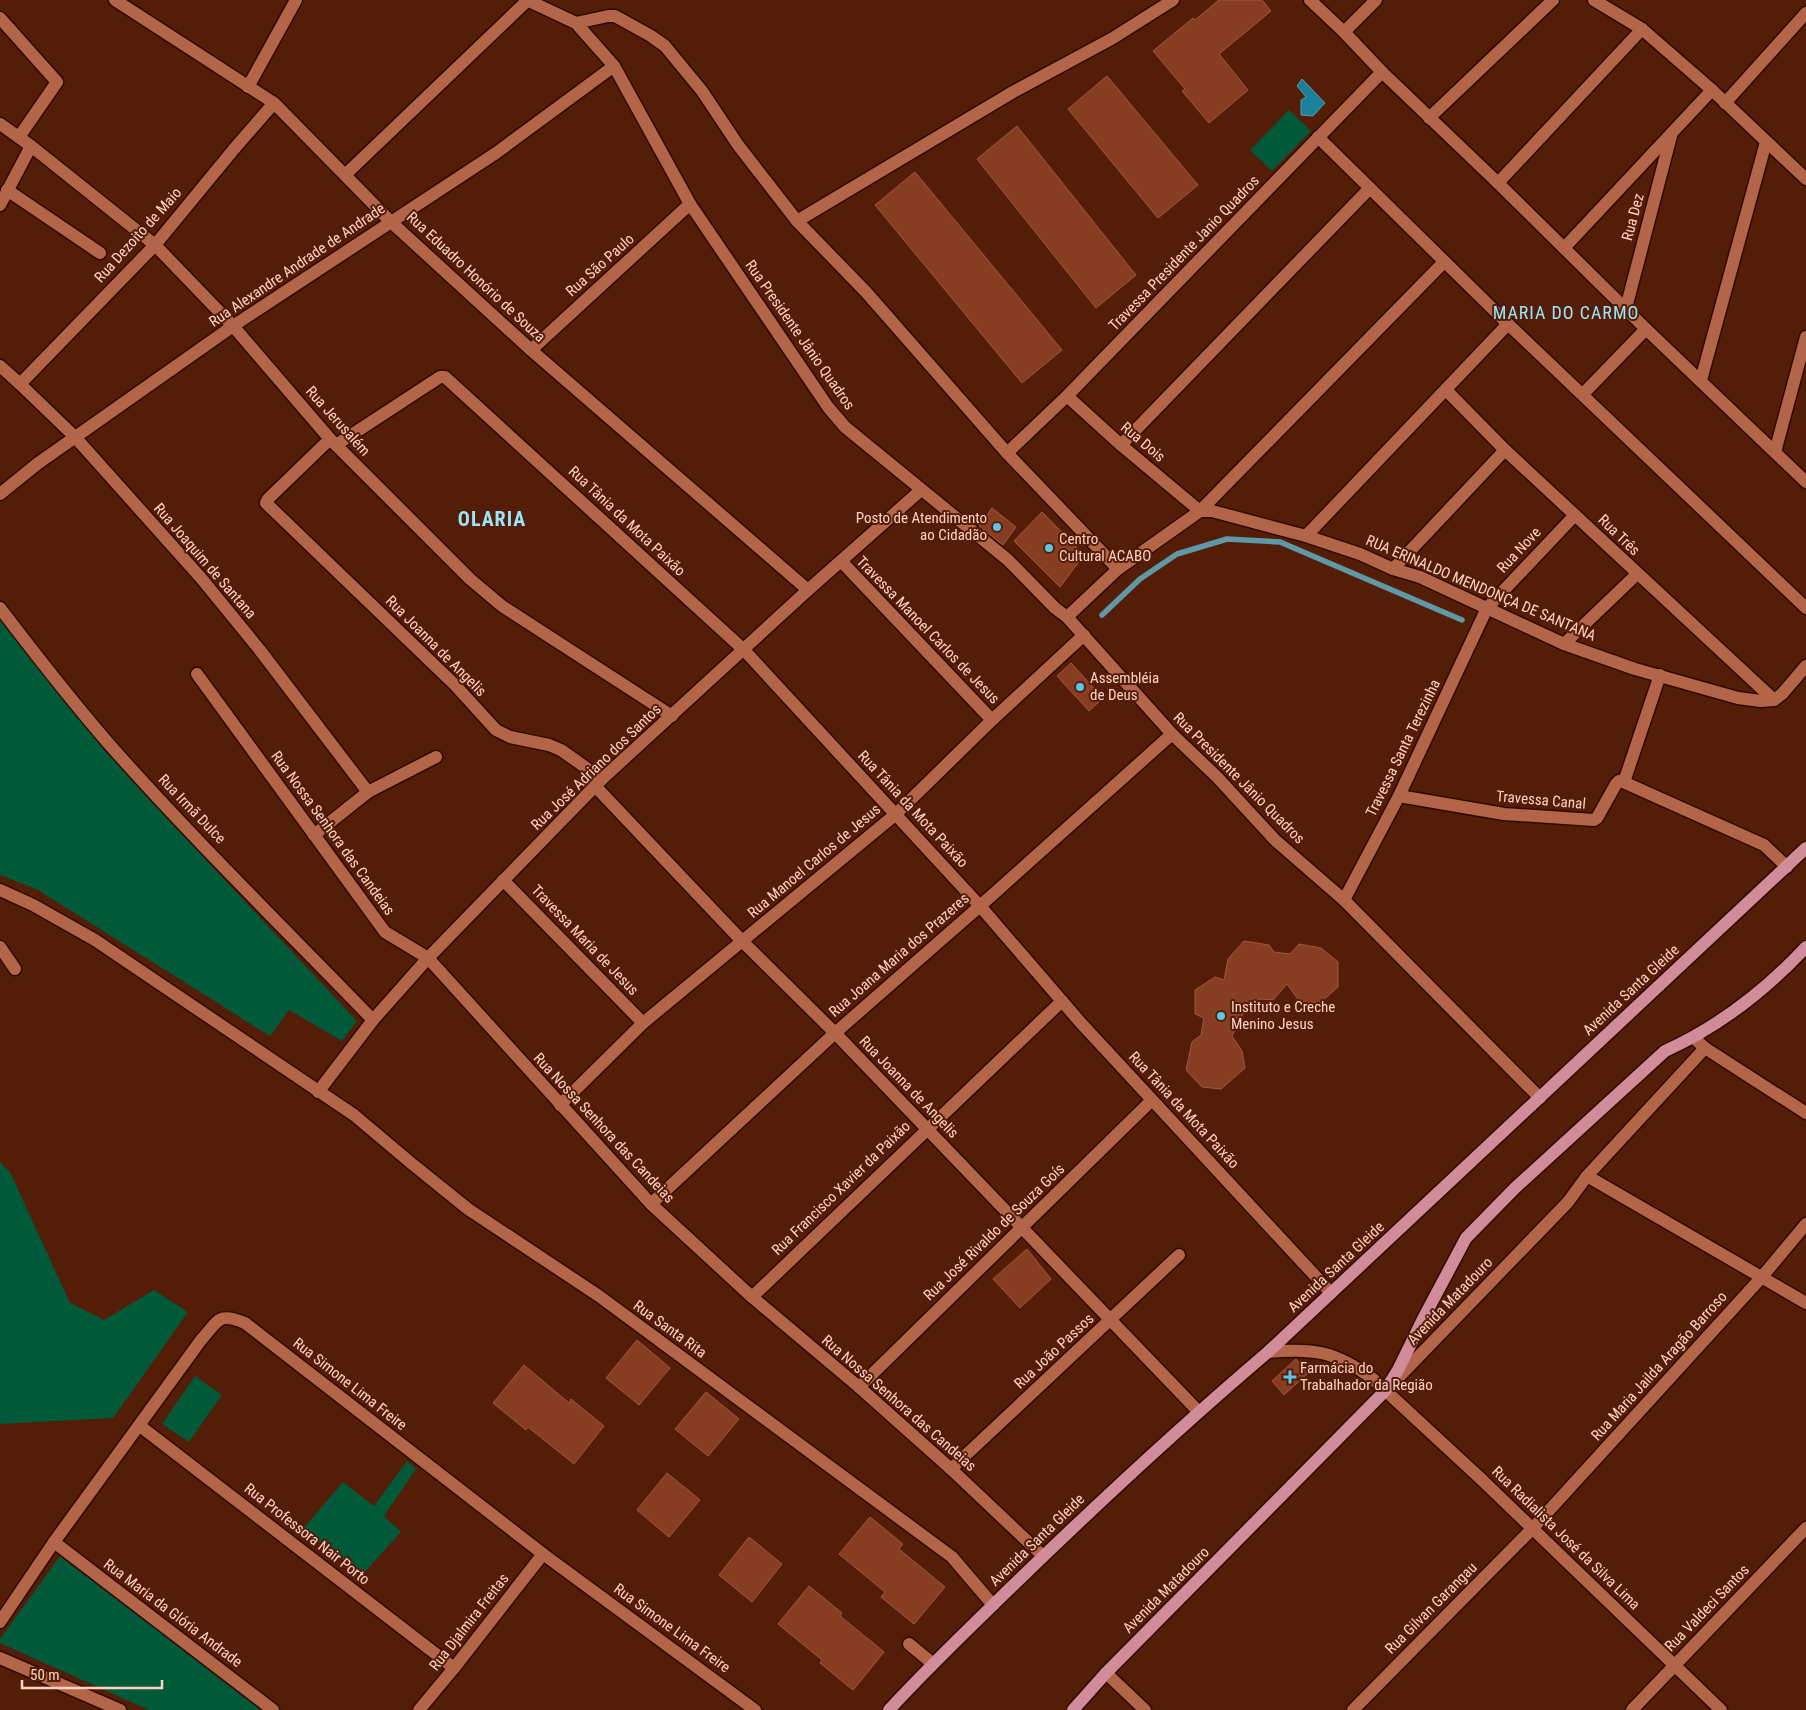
<svg xmlns="http://www.w3.org/2000/svg" width="1806" height="1710" font-family="'Roboto Condensed',sans-serif">
<rect width="100%" height="100%" fill="#541d08"/>
<!-- green -->
<g fill="#005938">
<path d="M1289 110 1311 131 1272 171 1250 150Z"/>
<path d="M0 613 194 847 357 1021 342 1041 289 1010 270 1036 38 890 0 875Z"/>
<path d="M0 1162 10 1172 70 1303 104 1320 154 1290 188 1312 113 1418 0 1424Z"/>
<path d="M195 1376 222 1395 189 1442 162 1424Z"/>
<path d="M407 1461 416 1469 384 1516 401 1532 362 1575 303 1529 343 1482 374 1506Z"/>
<path d="M60 1556 262 1710H149L0 1643V1639Z"/>
</g>
<!-- water -->
<path fill="#1b819b" stroke="#5f99a7" d="M1302 79 1325 103 1313 116 1301 115V100L1306 97 1297 86Z"/>
<g fill="none" stroke-linecap="round" stroke-linejoin="round">
<!-- stream -->
<path stroke="#5f99a7" stroke-width="5.5" d="M1102 615 1140 579 1177 554 1227 539 1280 542 1462 620"/>
</g>
<!-- building -->
<g fill="#873d22" stroke="#a4573c">
<path d="M1219 0H1262L1271 11 1219 54 1248 90 1209 123 1182 91 1185 89 1153 51 1193 18 1195 20Z"/>
<path d="M1107 76 1198 185 1158 218 1068 109Z"/>
<path d="M1017 126 1136 275 1096 308 977 159Z"/>
<path d="M915 172 1062 350 1022 383 875 205Z"/>
<path d="M992 508 1016 527 1003 545 979 526Z"/>
<path d="M1042 512 1084 555 1060 587 1014 541Z"/>
<path d="M1071 663 1103 698 1089 711 1057 676Z"/>
<path d="M1244 941 1269 945 1274 952 1290 954 1299 944 1321 948 1338 962V987L1320 1003 1300 1002 1287 984 1273 1000 1261 999 1248 1004 1232 1036 1242 1051 1245 1068 1221 1089 1202 1087 1186 1070 1192 1042 1201 1035 1204 1018 1195 1014V990L1215 977 1224 980 1228 959Z"/>
<path d="M1027 1249 1051 1279 1020 1308 993 1279Z"/>
<path d="M637 1340 670 1368 639 1405 606 1378Z"/>
<path d="M1296 1359 1308 1373 1284 1395 1272 1381Z"/>
<path d="M524 1365 569 1403 571 1399 604 1426 574 1464 528 1427 526 1430 493 1403Z"/>
<path d="M706 1392 739 1419 708 1456 675 1429Z"/>
<path d="M667 1473 700 1500 669 1537 637 1510Z"/>
<path d="M870 1517 903 1544 899 1549 945 1587 914 1624 881 1597 885 1592 839 1554Z"/>
<path d="M749 1537 782 1564 752 1602 719 1575Z"/>
<path d="M809 1586 842 1613 840 1616 884 1652 853 1690 820 1663 822 1660 778 1624Z"/>
</g>
<g fill="none" stroke-linecap="round" stroke-linejoin="round">
<!-- minor casing -->
<g stroke="#300a00" stroke-width="15">
<g id="minor">
<path d="M115 0 274 103 391 222 531 350 808 590"/>
<path d="M527 0 576 23 614 66 690 204 828 407 845 427 1008 560 1055 608 1067 617 1172 734 1217 777 1275 840 1344 900 1540 1098"/>
<path d="M1310 0 1344 32 1382 72 1498 183 1646 329 1806 482"/>
<path d="M1594 0 1642 29 1712 90 1806 179"/>
<path d="M0 18 57 82 19 137"/>
<path d="M576 23 608 16H615L651 36 665 46 702 91 738 145 797 221 866 292 1007 453 1118 569"/>
<path d="M1344 32 1376 0"/>
<path d="M248 87 296 0"/>
<path d="M1725 103 1806 13"/>
<path d="M1429 118 1553 0"/>
<path d="M0 124 31 146 155 245 233 326 330 439 470 579 502 606 672 716"/>
<path d="M1318 137 1508 324 1806 608"/>
<path d="M345 175 528 0"/>
<path d="M1498 183 1642 29"/>
<path d="M7 190 100 253"/>
<path d="M0 205 31 146"/>
<path d="M797 221 1013 92 1113 38 1173 0"/>
<path d="M1564 248 1712 90"/>
<path d="M1626 308 1671 136"/>
<path d="M531 350 690 204"/>
<path d="M0 366 20 384 75 437 201 578 259 649 368 792"/>
<path d="M1701 380 1766 142"/>
<path d="M20 384 155 245 234 149 274 103"/>
<path d="M1446 390 1505 450 1774 700"/>
<path d="M1583 394 1646 329"/>
<path d="M1067 396 1121 445 1200 511 1444 262"/>
<path d="M330 439 268 499 266 503 267 504 455 685 496 730 510 737 549 745 561 750 602 779"/>
<path d="M336 445 440 377H445L744 650 980 906 1080 1022 1331 1293"/>
<path d="M1121 445 1370 188"/>
<path d="M1775 452 1806 337"/>
<path d="M1007 453 1067 396 1382 72"/>
<path d="M0 494 37 464 233 326 496 153 614 66"/>
<path d="M1306 536 1508 324"/>
<path d="M841 561 992 720"/>
<path d="M1393 569 1505 450"/>
<path d="M0 608C35 654 71 700 109 744 193 839 285 929 373 1020"/>
<path d="M1067 617 1118 569 1200 511H1212L1306 536 1360 554 1393 569 1420 577 1564 644 1635 669 1738 698 1761 701 1774 700 1782 694 1806 666"/>
<path d="M1564 644 1637 574"/>
<path d="M197 674 385 932 428 958 651 1204 752 1297 859 1387 951 1469 1043 1556"/>
<path d="M1624 782 1660 675"/>
<path d="M595 786 742 941 835 1033 1198 1411"/>
<path d="M1399 796 1504 814 1594 820 1597 818 1616 784 1619 781H1621L1764 845 1787 867"/>
<path d="M314 835 368 792 436 757"/>
<path d="M503 880 643 1023"/>
<path d="M0 890 33 905 95 940 354 1115 411 1163 468 1209 599 1296 952 1557 993 1605"/>
<path d="M1344 900 1399 796 1487 608 1575 515"/>
<path d="M0 947 15 969"/>
<path d="M1705 1048 1806 1113"/>
<path d="M318 1092 373 1020 428 958 602 779 808 590 921 490"/>
<path d="M560 1105 643 1023 896 814 992 720 1084 635"/>
<path d="M1587 1176 1806 1303"/>
<path d="M651 1204 835 1033 980 906 1172 734"/>
<path d="M752 1297 1062 1001"/>
<path d="M1392 1384 1568 1202 1587 1176 1705 1048 1694 1038"/>
<path d="M859 1387 1152 1100"/>
<path d="M140 1426 454 1668"/>
<path d="M951 1469 1179 1255"/>
<path d="M54 1542 273 1710"/>
<path d="M0 1622 54 1542 201 1340C219 1320 218 1312 245 1323L543 1554 755 1710"/>
<path d="M909 1644 932 1663"/>
<path d="M0 1658 120 1710"/>
<path d="M419 1710 454 1668 543 1554"/>
<path d="M1353 1710 1533 1528 1761 1278 1806 1224"/>
<path d="M1632 1710 1806 1528"/>
</g>
</g>
<!-- tertiary casing -->
<g stroke="#300a00" stroke-width="15">
<g id="tertiary">
<path d="M1268 1352C1314 1348 1335 1351 1373 1379L1480 1478 1721 1710"/>
<path d="M1106 1673 1145 1710"/>
</g>
</g>
<!-- primary casing -->
<g stroke="#300a00" stroke-width="15">
<g id="primary">
<path d="M889 1710C922 1674 957 1640 993 1605 1082 1518 1173 1433 1268 1352L1806 848"/>
<path d="M1073 1710 1106 1673 1385 1391 1398 1370 1424 1317 1466 1238 1515 1188 1665 1051C1720 1026 1766 990 1806 947"/>
</g>
</g>
<!-- minor -->
<use href="#minor" stroke="#b36549" stroke-width="12"/>
<!-- tertiary -->
<use href="#tertiary" stroke="#b36549" stroke-width="12"/>
<!-- primary -->
<use href="#primary" stroke="#d18c99" stroke-width="12"/>
</g>
<!-- markers -->
<g fill="#5bc7e7" stroke="#541d08" stroke-width="2">
<circle cx="997" cy="527" r="5"/>
<circle cx="1049" cy="548" r="5"/>
<circle cx="1080" cy="687" r="5"/>
<circle cx="1221" cy="1016" r="5"/>
<path d="M1287.5 1369.5h5v5h5v5h-5v5h-5v-5h-5v-5h5z"/>
</g>
<g text-anchor="middle" dominant-baseline="central" stroke-width="4" stroke-linejoin="round" paint-order="stroke">
<!-- street labels -->
<g font-size="15" fill="#ffd2c3" stroke="#541d08">
<text transform="translate(1633 217) rotate(-75)">Rua Dez</text>
<text transform="translate(138 235) rotate(-48)">Rua Dezoito de Maio</text>
<text transform="translate(1184 253) rotate(-46)">Travessa Presidente Janio Quadros</text>
<text transform="translate(297 265) rotate(-34)">Rua Alexandre Andrade de Andrade</text>
<text transform="translate(600 265) rotate(-42)">Rua São Paulo</text>
<text transform="translate(476 277) rotate(43)">Rua Eduadro Honório de Souza</text>
<text transform="translate(800 335) rotate(55)">Rua Presidente Jânio Quadros</text>
<text transform="translate(338 421) rotate(48)">Rua Jerusalém</text>
<text transform="translate(1143 442) rotate(40)">Rua Dois</text>
<text transform="translate(627 521) rotate(43)">Rua Tânia da Mota Paixão</text>
<text transform="translate(1619 535) rotate(44)">Rua Três</text>
<text transform="translate(1519 550) rotate(-47)">Rua Nove</text>
<text transform="translate(205 561) rotate(49)">Rua Joaquim de Santana</text>
<text transform="translate(1481 588) rotate(23)">RUA ERINALDO MENDONÇA DE SANTANA</text>
<text transform="translate(928 630) rotate(46)">Travessa Manoel Carlos de Jesus</text>
<text transform="translate(436 646) rotate(45)">Rua Joanna de Angelis</text>
<text transform="translate(1403 748) rotate(-64)">Travessa Santa Terezinha</text>
<text transform="translate(596 767) rotate(-44)">Rua José Adriano dos Santos</text>
<text transform="translate(1239 778) rotate(45)">Rua Presidente Jânio Quadros</text>
<text transform="translate(1541 800) rotate(5)">Travessa Canal</text>
<text transform="translate(192 809) rotate(46)">Rua Irmã Dulce</text>
<text transform="translate(913 809) rotate(47)">Rua Tânia da Mota Paixão</text>
<text transform="translate(333 833) rotate(54)">Rua Nossa Senhora das Candeias</text>
<text transform="translate(814 861) rotate(-40)">Rua Manoel Carlos de Jesus</text>
<text transform="translate(585 940) rotate(46)">Travessa Maria de Jesus</text>
<text transform="translate(899 955) rotate(-41)">Rua Joana Maria dos Prazeres</text>
<text transform="translate(1631 990) rotate(-43)">Avenida Santa Gleide</text>
<text transform="translate(909 1087) rotate(46)">Rua Joanna de Angelis</text>
<text transform="translate(1184 1110) rotate(47)">Rua Tânia da Mota Paixão</text>
<text transform="translate(604 1128) rotate(47)">Rua Nossa Senhora das Candeias</text>
<text transform="translate(841 1188) rotate(-44)">Rua Francisco Xavier da Paixão</text>
<text transform="translate(994 1232) rotate(-44)">Rua José Rivaldo de Souza Goís</text>
<text transform="translate(1336 1267) rotate(-43)">Avenida Santa Gleide</text>
<text transform="translate(1450 1301) rotate(-46)">Avenida Matadouro</text>
<text transform="translate(670 1329) rotate(36)">Rua Santa Rita</text>
<text transform="translate(1054 1351) rotate(-43)">Rua João Passos</text>
<text transform="translate(1659 1366) rotate(-48)">Rua Maria Jailda Aragão Barroso</text>
<text transform="translate(350 1384) rotate(38)">Rua Simone Lima Freire</text>
<text transform="translate(899 1403) rotate(41)">Rua Nossa Senhora das Candeias</text>
<text transform="translate(307 1534) rotate(38)">Rua Professora Nair Porto</text>
<text transform="translate(1566 1538) rotate(44)">Rua Radialista José da Silva Lima</text>
<text transform="translate(1037 1540) rotate(-44)">Avenida Santa Gleide</text>
<text transform="translate(1166 1590) rotate(-45)">Avenida Matadouro</text>
<text transform="translate(1431 1608) rotate(-45)">Rua Gilvan Garangau</text>
<text transform="translate(1707 1608) rotate(-46)">Rua Valdeci Santos</text>
<text transform="translate(173 1613) rotate(37)">Rua Maria da Glória Andrade</text>
<text transform="translate(469 1622) rotate(-52)">Rua Djalmira Freitas</text>
<text transform="translate(672 1628) rotate(36)">Rua Simone Lima Freire</text>
</g>
<!-- poi labels -->
<g font-size="15" fill="#ffd2c3" stroke="#541d08" text-anchor="start">
<text x="987" y="518" text-anchor="end">Posto de Atendimento<tspan x="987" dy="17">ao Cidadão</tspan></text>
<text x="1059" y="539">Centro<tspan x="1059" dy="17">Cultural ACABO</tspan></text>
<text x="1090" y="678">Assembléia<tspan x="1090" dy="17">de Deus</tspan></text>
<text x="1231" y="1007">Instituto e Creche<tspan x="1231" dy="17">Menino Jesus</tspan></text>
<text x="1300" y="1368">Farmácia do<tspan x="1300" dy="17">Trabalhador da Região</tspan></text>
</g>
<!-- quarter labels -->
<g font-size="18" letter-spacing="1" fill="#9be5fc" stroke="#541d08">
<text x="1566" y="312">MARIA DO CARMO</text>
</g>
<!-- district labels -->
<g font-size="20" font-weight="bold" letter-spacing="1" fill="#9be5fc" stroke="#541d08">
<text x="492" y="519">OLARIA</text>
</g>
</g>
<!-- scale -->
<path d="M22 1680v8h140v-8" fill="none" stroke="#ffd2c3" stroke-width="2.5"/>
<text x="30" y="1680" font-size="15" fill="#ffd2c3" stroke="#541d08" stroke-width="4" paint-order="stroke">50 m</text>
</svg>
